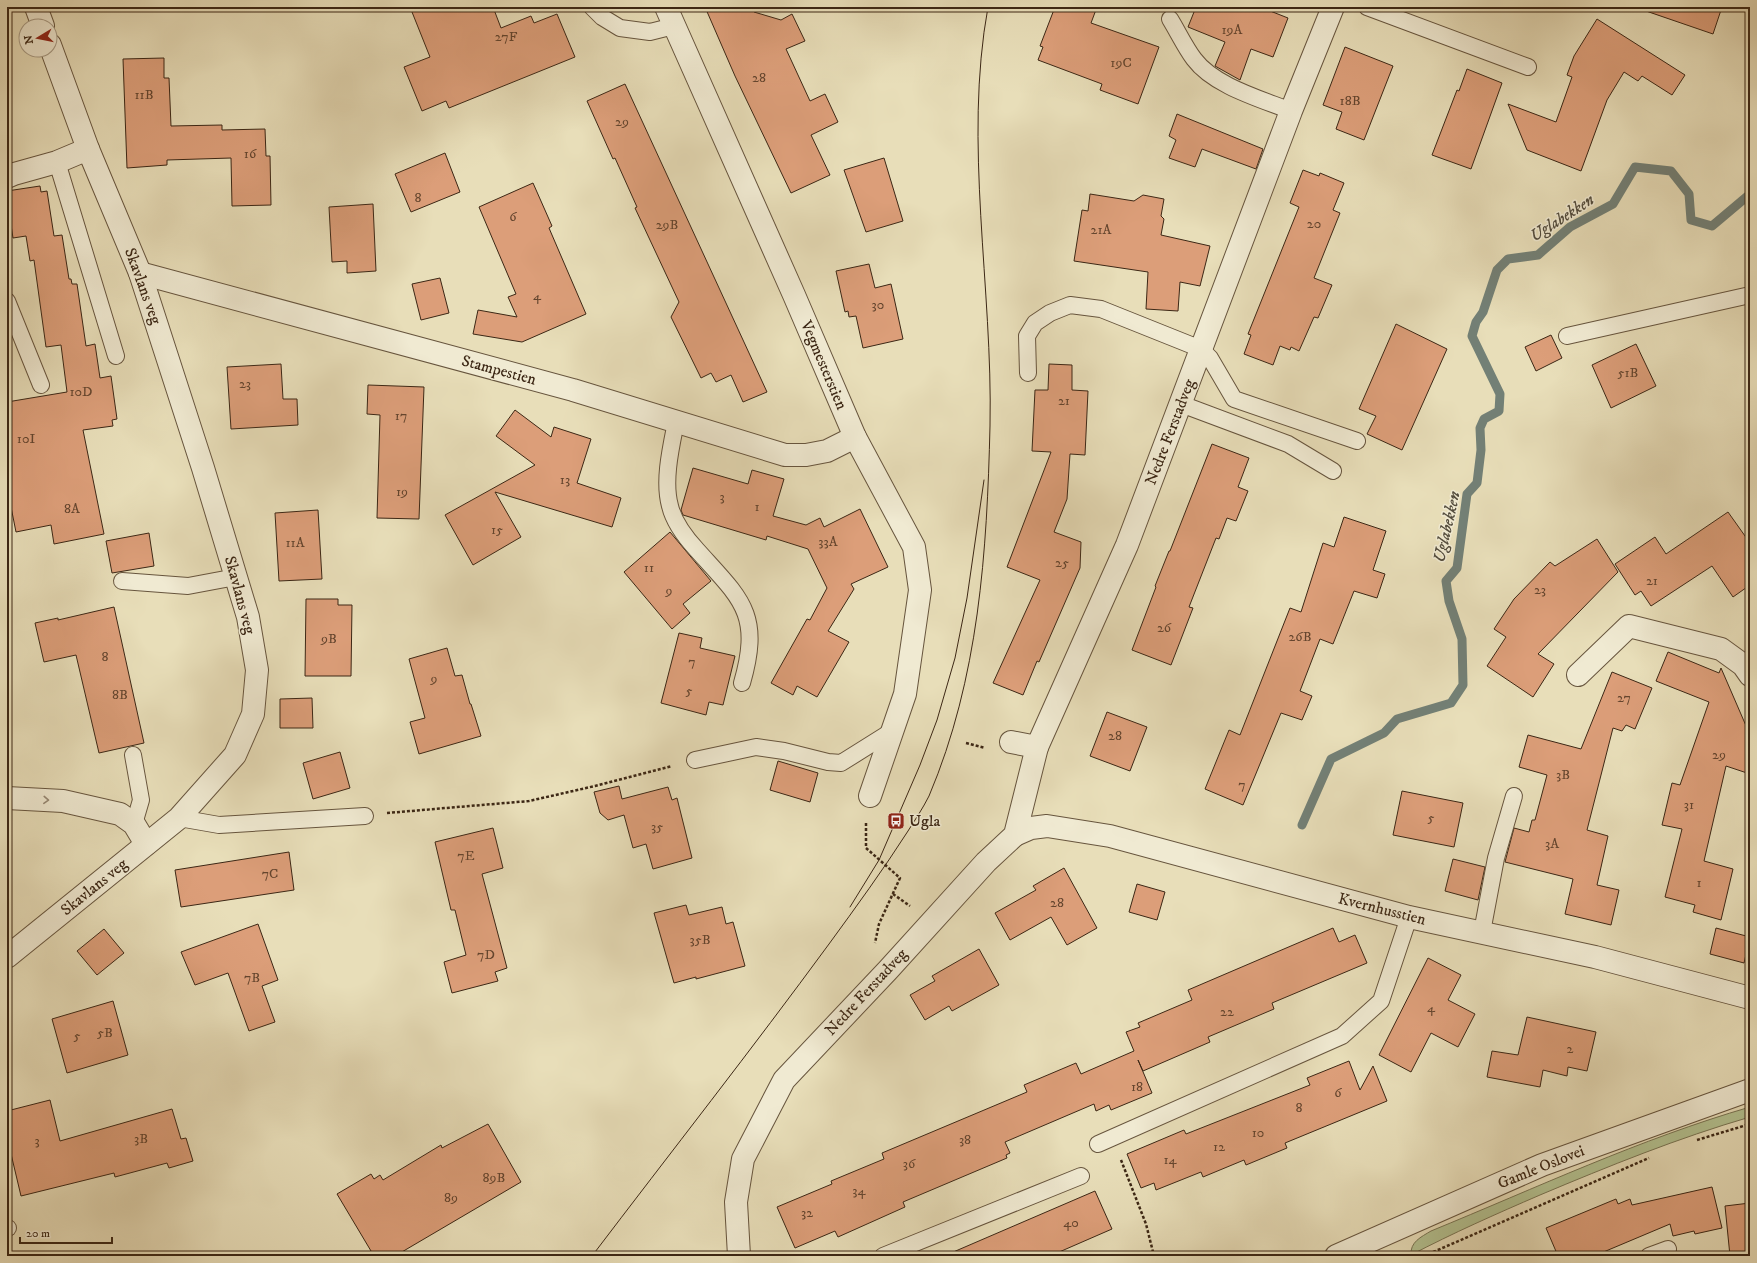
<svg xmlns="http://www.w3.org/2000/svg" width="1757" height="1263" font-family="'IM FELL DW Pica',serif">
<rect width="100%" height="100%" fill="#e8deb9"/>
<filter id="stains"><feTurbulence type="fractalNoise" baseFrequency=".005" numOctaves="4"/><feColorMatrix values="0 0 0 0 .2 0 0 0 0 .09 0 0 0 0 .02 0 0 0 .5 -.17"/></filter>
<radialGradient id="worn" r=".72"><stop offset=".6" stop-color="#630" stop-opacity="0"/><stop offset="1" stop-color="#630" stop-opacity=".3"/></radialGradient>
<!-- green -->
<path fill="#b4c291" stroke="#787453" d="M1750 1107V1117C1678 1138 1609 1166 1540 1195 1496 1214 1453 1233 1411 1255 1410 1242 1421 1237 1431 1231 1536 1188 1640 1139 1750 1107Z"/>
<g fill="none" stroke-linecap="round" stroke-linejoin="round">
<!-- stream -->
<path stroke="#738076" stroke-width="9" d="M1302 825 1331 759 1384 733 1397 719 1451 703 1463 685 1462 639 1449 601 1446 581 1457 568 1467 494 1477 483 1481 450 1480 428 1484 419 1499 411 1500 394 1472 336 1476 322 1483 312 1497 270 1508 259 1538 255 1570 227 1613 204 1635 167 1671 171 1689 194 1691 220 1712 226 1750 194"/>
</g>
<!-- building -->
<g fill="#dc9e79" stroke="#3c2715">
<path d="M410 7H493L501 28 531 16 534 23 557 14 575 57 449 108 446 101 422 111 404 67 430 57Z"/>
<path d="M705 7H751L754 12 781 20 792 14 805 41 786 49 810 101 825 94 838 122 811 135 830 175 791 193 735 76Z"/>
<path d="M1055 7H1097L1091 23 1159 47 1138 104 1100 90 1102 84 1038 60 1043 47 1040 46Z"/>
<path d="M1196 7H1260L1288 18 1273 57 1251 49 1240 80 1215 66 1225 42 1188 27Z"/>
<path d="M1647 7H1722L1713 34 1646 11Z"/>
<path d="M1597 19 1685 75 1672 95 1642 76 1638 81 1624 72 1607 100 1581 171 1527 150 1508 104 1556 122 1572 77 1567 75 1574 56Z"/>
<path d="M1345 47 1393 66 1364 140 1336 129 1342 112 1323 105Z"/>
<path d="M164 58V78H169L171 126 222 125V130L265 129 266 156H270L271 205 232 206 231 158 167 160V165L127 168 123 59Z"/>
<path d="M1467 69 1502 83 1471 169 1432 155 1457 90 1459 91Z"/>
<path d="M625 84 767 392 743 402 731 375 716 382 711 373 701 378 671 317 679 302 635 208 637 207 615 158 613 159 587 101Z"/>
<path d="M1177 114 1263 149 1256 169 1202 149 1195 167 1169 158 1176 140 1169 136Z"/>
<path d="M445 153 460 192 411 212 395 174Z"/>
<path d="M884 158 903 221 866 232 844 170Z"/>
<path d="M1303 170 1319 176 1320 173 1344 183 1333 210 1340 213 1314 278 1332 285 1318 318 1314 317 1299 351 1291 347 1290 350 1280 346 1273 365 1244 354 1251 335 1248 334 1299 207 1290 203Z"/>
<path d="M533 183 552 226 549 228 586 314 522 342 473 334 478 310 517 317 508 297 516 294 479 207Z"/>
<path d="M40 186 41 192 47 191 54 236 62 235 69 279H71L72 284H77L86 346 95 344 100 378 111 376 117 419 112 420 113 426 83 430 104 534 54 544 51 525 16 532 7 487V402L67 392 61 345 46 347 34 260 30 261 26 236 13 238 7 199V191Z"/>
<path d="M1090 194 1134 201 1143 195 1164 199 1161 216 1164 219 1161 235 1210 246 1200 286 1180 282 1178 311 1146 309 1148 272 1074 261 1082 210 1088 211Z"/>
<path d="M373 204 376 271 347 273V261L332 262 329 207Z"/>
<path d="M869 264 875 288 891 284 903 339 863 348 856 316 849 317 848 311 845 312 836 271Z"/>
<path d="M440 278 449 313 421 320 412 284Z"/>
<path d="M1396 324 1447 349 1402 450 1367 434 1376 416 1359 409Z"/>
<path d="M1551 335 1562 358 1536 371 1525 347Z"/>
<path d="M1636 344 1656 386 1611 408 1592 365Z"/>
<path d="M281 364 283 399H297L298 425 231 429 227 367Z"/>
<path d="M1049 364 1072 365V390L1088 391 1085 455 1070 454 1067 499 1054 532 1081 542 1080 568 1039 662 1037 661 1023 695 993 683 1040 580 1007 567 1051 452 1032 451 1035 390H1048Z"/>
<path d="M368 385 424 387 419 519 377 518 380 415 367 414Z"/>
<path d="M515 410 551 437 554 427 591 439 577 483 621 498 612 527 495 492 521 537 473 565 445 515 535 465 496 436Z"/>
<path d="M1212 444 1249 458 1238 487 1248 491 1236 521 1227 518 1219 539 1216 538 1189 607 1193 608 1171 665 1132 650 1156 587 1155 586 1169 551H1170Z"/>
<path d="M693 468 748 484 752 470 784 479 773 516 806 525 820 518 824 527 860 509 888 567 851 584 854 589 828 631 849 642 817 697 797 686 793 695 771 683 807 619 810 620 827 588 808 549 767 536 766 540 683 515 681 510Z"/>
<path d="M318 510 322 579 279 581 275 513Z"/>
<path d="M1728 512 1750 543V585L1733 597 1712 566 1651 606 1641 591 1635 595 1615 564 1655 537 1666 554Z"/>
<path d="M1344 517 1386 531 1373 570 1385 574 1377 598 1354 591 1333 644 1320 639 1300 691 1312 696 1302 720 1281 713 1243 805 1205 789 1229 730 1240 735 1290 608 1301 612 1323 543 1334 547Z"/>
<path d="M670 532 711 581 683 604 690 613 672 629 624 572Z"/>
<path d="M149 533 154 566 112 573 106 541Z"/>
<path d="M1597 539 1618 572 1538 654 1554 664 1533 697 1487 666 1506 637 1494 629 1514 599 1550 562 1555 566Z"/>
<path d="M306 599H338V605H352L351 676H305Z"/>
<path d="M114 607 144 743 99 753 76 655 44 662 35 623 58 618V620Z"/>
<path d="M679 633 702 638 700 648 735 656 723 705 709 702 706 715 661 703Z"/>
<path d="M447 648 455 676 462 675 470 704H471L481 736 419 754 410 722 425 718 409 659Z"/>
<path d="M1668 652 1719 673 1721 668 1750 735V774L1726 766 1704 861 1733 869 1721 920 1693 912 1695 905 1665 897 1682 829 1662 825 1672 783 1680 785 1709 702 1656 681Z"/>
<path d="M1612 672 1652 688 1635 729 1626 725 1622 731 1613 728 1587 830 1608 836 1597 885 1619 890 1611 925 1565 914 1573 879 1505 862 1514 828 1529 832 1532 820H1535L1547 775 1519 767 1528 735 1581 749Z"/>
<path d="M312 698 313 728H280V699Z"/>
<path d="M1107 712 1147 727 1130 771 1090 756Z"/>
<path d="M340 752 350 788 313 799 303 763Z"/>
<path d="M778 761 818 773 810 802 770 790Z"/>
<path d="M619 786 622 799 668 787 672 800 677 798 692 858 653 869 646 844 633 848 624 815 608 820 600 813 594 792Z"/>
<path d="M1402 791 1463 803 1454 847 1393 835Z"/>
<path d="M493 828 503 868 482 874 507 968 495 972 498 981 452 993 444 962 466 955 455 910H451L435 842Z"/>
<path d="M289 852 294 890 181 907 175 870Z"/>
<path d="M1453 859 1485 867 1478 900 1445 891Z"/>
<path d="M1064 868 1097 928 1067 945 1051 917 1010 940 995 913 1036 890 1033 886Z"/>
<path d="M1137 884 1165 892 1157 920 1129 912Z"/>
<path d="M686 905 689 915 722 907 726 924 733 922 745 966 696 979V977L674 983 654 913Z"/>
<path d="M258 924 278 980 262 986 275 1022 249 1031 228 973 195 985 181 952Z"/>
<path d="M1333 928 1339 942 1355 935 1367 963 1272 1003 1274 1009 1208 1037 1210 1042 1143 1071 1138 1060 1152 1093 1111 1110 1109 1105 1096 1111 1094 1104 1005 1142 1010 1153 1006 1155 1007 1158 903 1202 905 1207 838 1237 835 1231 795 1248 777 1207 832 1184 831 1181 884 1159 882 1153 1027 1092 1024 1085 1076 1063 1081 1074 1134 1051 1126 1032 1140 1027 1138 1023 1192 1000 1188 990Z"/>
<path d="M1716 928 1750 937 1744 963 1710 954Z"/>
<path d="M104 929 124 953 97 975 77 951Z"/>
<path d="M979 949 999 985 952 1011 949 1006 925 1020 910 995 935 981 932 976Z"/>
<path d="M1428 958 1461 975 1448 1000 1475 1014 1458 1047 1431 1033 1411 1072 1379 1055Z"/>
<path d="M113 1001 128 1055 67 1073 52 1019Z"/>
<path d="M1527 1017 1596 1032 1587 1071 1568 1067 1567 1076 1543 1070 1540 1087 1487 1077 1492 1051 1518 1055Z"/>
<path d="M1349 1061 1360 1090 1373 1066 1387 1101 1285 1143 1287 1148 1246 1165 1244 1160 1203 1177 1201 1172 1156 1190 1154 1183 1141 1188 1127 1154 1184 1130 1186 1134 1310 1085 1307 1078Z"/>
<path d="M50 1100 60 1141 172 1109 181 1139 186 1138 193 1161 169 1168 167 1163 115 1177 114 1173 21 1196 7 1137V1111Z"/>
<path d="M488 1124 521 1182 395 1256H374L337 1194 371 1174 374 1179 380 1175 383 1180 441 1145 442 1148Z"/>
<path d="M1712 1187 1722 1228 1695 1234 1694 1231 1673 1236 1670 1224 1594 1256H1558L1546 1228 1616 1199 1618 1204 1630 1199 1632 1205Z"/>
<path d="M1095 1191 1112 1229 1050 1256H944Z"/>
<path d="M1750 1203V1256H1730L1725 1206Z"/>
</g>
<g fill="none" stroke-linecap="round" stroke-linejoin="round">
<!-- service casing -->
<g stroke="#67553e" stroke-width="18">
<g id="service">
<path d="M592 7 602 17 620 28 650 32 674 26"/>
<path d="M1367 7 1528 67"/>
<path d="M1170 19C1178 32 1185 47 1194 59 1214 86 1261 99 1291 111"/>
<path d="M57 162 116 356"/>
<path d="M7 301 41 385"/>
<path d="M1567 336 1750 295"/>
<path d="M1028 373 1027 336 1035 323 1050 313 1070 305 1101 309 1201 349 1210 358 1234 399 1357 441"/>
<path d="M1181 404 1288 444 1333 471"/>
<path d="M676 422C671 447 663 481 670 506 674 523 685 537 697 550 741 599 762 613 742 683"/>
<path d="M122 581 188 586 236 577"/>
<path d="M133 755 141 800 134 824"/>
<path d="M695 760 756 747 784 751 828 762 841 763 892 731"/>
<path d="M179 818 219 825 365 816"/>
<path d="M1482 932 1496 858 1514 796"/>
<path d="M1098 1144 1342 1036 1381 1001 1409 917"/>
<path d="M7 1228H8"/>
<path d="M883 1256 1081 1176"/>
<path d="M1649 1256 1668 1249"/>
</g>
</g>
<!-- minor casing -->
<g stroke="#67553e" stroke-width="24">
<g id="minor">
<path d="M36 7 43 26"/>
<path d="M666 7 794 295 855 437 914 547 920 590 905 694 870 796"/>
<path d="M7 177 14 174 57 162 88 149"/>
<path d="M140 273 573 390 785 455H806L827 451 855 437"/>
<path d="M1578 675 1629 626 1721 649 1743 665 1750 675"/>
<path d="M1011 742 1037 747 1127 545 1291 111 1333 7"/>
<path d="M7 798 63 801 120 814 134 824 146 844"/>
<path d="M1015 835 1031 828 1047 826 1110 836 1409 917 1595 957 1750 998"/>
<path d="M7 957 179 818 235 755 253 714 257 670 248 617 203 468 140 273 88 149 50 45"/>
<path d="M739 1256 736 1202 743 1159 784 1080 888 970 986 862 1015 835 1037 747"/>
</g>
</g>
<!-- tertiary casing -->
<g stroke="#67553e" stroke-width="24">
<path id="tertiary" d="M1336 1256 1542 1165 1750 1090"/>
</g>
<!-- path -->
<g stroke="#3c2715" stroke-width="2.5" stroke-dasharray="3 2" stroke-linecap="butt">
<path d="M966 743 985 748"/>
<path d="M387 813 529 801 595 786 672 766"/>
<path d="M866 823V848L900 878 879 924 875 943"/>
<path d="M893 894 910 906"/>
<path d="M1697 1140 1750 1124"/>
<path d="M1121 1160 1146 1224 1154 1256"/>
<path d="M1424 1256 1649 1158"/>
</g>
<!-- service -->
<use href="#service" stroke="#f0ead2" stroke-width="16"/>
<!-- minor -->
<use href="#minor" stroke="#f0ead2" stroke-width="22"/>
<!-- tertiary -->
<use href="#tertiary" stroke="#f0ead2" stroke-width="22"/>
<!-- tram -->
<g stroke="#3c2715" stroke-width="1">
<path d="M850 907 879 860 920 765 937 720 955 658 967 598 984 480"/>
<path d="M592 1256C671 1152 752 1049 829 944 856 907 883 870 908 831 915 820 923 808 929 796 979 678 987 552 990 426 993 288 963 143 988 7"/>
</g>
</g>
<!-- one-way arrows -->
<defs><path id="oneway-chevron" d="M-2-3.5L2.5 0L-2 3.5" fill="none" stroke-width="1.6" stroke-linecap="round" stroke-linejoin="round"/></defs>
<use stroke="#968874" href="#oneway-chevron" transform="translate(46 800) rotate(3)"/>
<!-- icons -->
<defs>
<g id="bus-square" transform="scale(0.9)"><rect x="-9" y="-9" width="18" height="18" rx="4" fill="#8f2418" stroke="#f0ead2"/><path d="M-5-6H5V4H4V6H2V4H-2V6H-4V4H-5ZM-3.5-4V0h7V-4ZM-3.5 1.2v1.5H-2V1.2ZM2 1.2v1.5H3.5V1.2Z" fill="#fff"/></g>
</defs>
<g fill-rule="evenodd">
<use href="#bus-square" x="896" y="821"/>
</g>
<g text-anchor="middle" dominant-baseline="central" stroke-width="3" stroke-linejoin="round" paint-order="stroke">
<!-- number labels -->
<g font-size="14" fill="#64452e">
<text x="1232" y="30">19A</text>
<text x="506" y="37">27F</text>
<text x="1121" y="63">19C</text>
<text x="759" y="78">28</text>
<text x="144" y="95">11B</text>
<text x="1350" y="101">18B</text>
<text x="622" y="122">29</text>
<text x="250" y="154">16</text>
<text x="418" y="198">8</text>
<text x="513" y="217">6</text>
<text x="1314" y="224">20</text>
<text x="667" y="225">29B</text>
<text x="1101" y="230">21A</text>
<text x="537" y="296">4</text>
<text x="878" y="305">30</text>
<text x="1628" y="373">51B</text>
<text x="245" y="384">23</text>
<text x="81" y="392">10D</text>
<text x="1064" y="401">21</text>
<text x="401" y="416">17</text>
<text x="26" y="439">10I</text>
<text x="565" y="480">13</text>
<text x="402" y="492">19</text>
<text x="722" y="497">3</text>
<text x="757" y="507">1</text>
<text x="72" y="509">8A</text>
<text x="497" y="530">15</text>
<text x="828" y="542">33A</text>
<text x="295" y="543">11A</text>
<text x="1062" y="563">25</text>
<text x="649" y="568">11</text>
<text x="1652" y="581">21</text>
<text x="1540" y="590">23</text>
<text x="669" y="591">9</text>
<text x="1164" y="628">26</text>
<text x="1300" y="637">26B</text>
<text x="329" y="639">9B</text>
<text x="105" y="657">8</text>
<text x="692" y="662">7</text>
<text x="434" y="679">9</text>
<text x="689" y="691">5</text>
<text x="120" y="695">8B</text>
<text x="1624" y="698">27</text>
<text x="1115" y="736">28</text>
<text x="1719" y="755">29</text>
<text x="1563" y="775">3B</text>
<text x="1242" y="785">7</text>
<text x="1689" y="805">31</text>
<text x="1431" y="818">5</text>
<text x="657" y="827">35</text>
<text x="1552" y="844">3A</text>
<text x="466" y="856">7E</text>
<text x="270" y="874">7C</text>
<text x="1699" y="883">1</text>
<text x="1057" y="903">28</text>
<text x="700" y="940">35B</text>
<text x="486" y="955">7D</text>
<text x="252" y="978">7B</text>
<text x="1431" y="1008">4</text>
<text x="1227" y="1012">22</text>
<text x="105" y="1033">5B</text>
<text x="77" y="1036">5</text>
<text x="1570" y="1049">2</text>
<text x="1137" y="1087">18</text>
<text x="1338" y="1093">6</text>
<text x="1299" y="1108">8</text>
<text x="1258" y="1133">10</text>
<text x="141" y="1139">3B</text>
<text x="965" y="1140">38</text>
<text x="37" y="1141">3</text>
<text x="1219" y="1147">12</text>
<text x="1170" y="1160">14</text>
<text x="909" y="1164">36</text>
<text x="494" y="1178">89B</text>
<text x="859" y="1191">34</text>
<text x="451" y="1198">89</text>
<text x="807" y="1213">32</text>
<text x="1071" y="1223">40</text>
</g>
<!-- street labels -->
<g font-size="16" fill="#3c2715" stroke="#f0ead2">
<text transform="translate(143 286) rotate(70)">Skavlans veg</text>
<text transform="translate(824 365) rotate(67)">Vegmesterstien</text>
<text transform="translate(499 370) rotate(15)">Stampestien</text>
<text transform="translate(1170 432) rotate(-69)">Nedre Ferstadveg</text>
<text transform="translate(240 595) rotate(75)">Skavlans veg</text>
<text transform="translate(94 887) rotate(-39)">Skavlans veg</text>
<text transform="translate(1382 909) rotate(14)">Kvernhusstien</text>
<text transform="translate(866 992) rotate(-47)">Nedre Ferstadveg</text>
<text transform="translate(1541 1167) rotate(-22)">Gamle Oslovei</text>
</g>
<!-- poi labels -->
<g font-size="16" fill="#3c2715" stroke="#f0ead2" text-anchor="start">
<text x="909" y="821">Ugla</text>
</g>
<!-- water labels -->
<g font-size="17" font-style="italic" fill="#534c3d" stroke="#f0ead2">
<text transform="translate(1562 218) rotate(-33)">Uglabekken</text>
<text transform="translate(1447 527) rotate(-77)">Uglabekken</text>
</g>
</g>
<!-- margin -->
<rect width="1757" height="1263" fill="none" stroke="#e8deb9" stroke-width="24"/>
<rect x="8" y="8" width="1741" height="1247" fill="none" stroke="#3c2715" stroke-width="2"/>
<rect x="12" y="12" width="1733" height="1239" fill="none" stroke="#3c2715"/>
<!-- north arrow -->
<g transform="translate(38 38) rotate(260)"><circle r="19" fill="#f0ead2" stroke="#a89c86"/>
<path d="M0-3L7 15L0 10L-7 15Z" fill="#8f2418"/>
<text y="-6" font-size="11" font-weight="bold" text-anchor="middle" fill="#3c2715">N</text>
</g>
<!-- scale -->
<path d="M20 1237v6h92v-6" fill="none" stroke="#3c2715" stroke-width="2"/>
<text x="26" y="1237" font-size="12" fill="#3c2715" stroke="#f0ead2" stroke-width="3" paint-order="stroke">20 m</text>
<rect width="100%" height="100%" filter="url(#stains)"/>
<rect width="100%" height="100%" fill="url(#worn)"/>
</svg>
